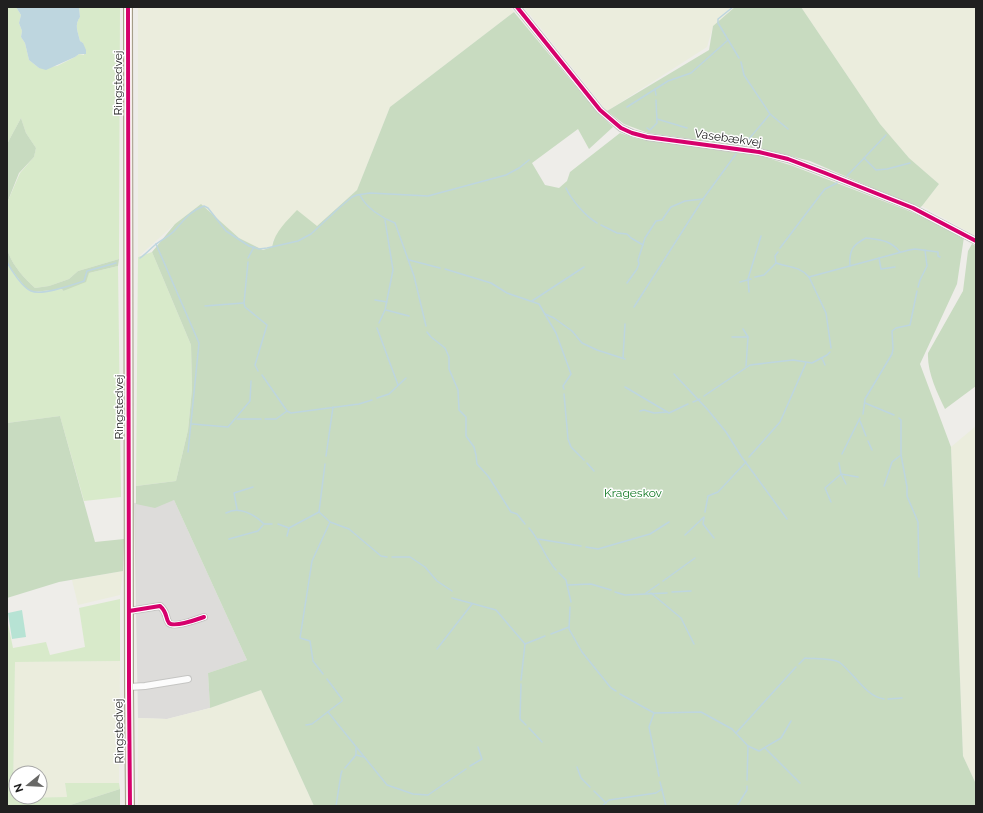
<svg xmlns="http://www.w3.org/2000/svg" width="983" height="813" font-family="Raleway,sans-serif">
<rect width="100%" height="100%" fill="#eeede9"/>
<!-- residential -->
<path fill="#dddcda" d="M174 500 247 660 208 673 210 708 167 719 138 718 134 503Z"/>
<!-- farmland -->
<g fill="#ebeddd" fill-rule="evenodd">
<path d="M138 7H510L514 12 390 107 357 190 317 226 273 240 272 247 263 250 239 238 201 204 175 224 138 257Z"/>
<path d="M524 7H735L713 26 707 47 607 111Z"/>
<path d="M801 7H976V236L922 206 939 184 909 158 880 124Z"/>
<path d="M976 426V784L963 756 951 447Z"/>
<path d="M123 571 120 595 78 605 72 580Z"/>
<path d="M120 661 119 783H65L67 797 13 798 15 662ZM16 773H40V797H16Z"/>
<path d="M261 690 314 806H138V718L167 719 210 708Z"/>
</g>
<!-- grass -->
<g fill="#d8eaca">
<path d="M7 7H16L21 15 19 23 22 31 21 37 25 43 29 60 39 68 57 66 75 57 79 54 84 55 83 43 80 41C78 32 74 25 80 17L79 7H120L119 259 78 271 69 279 49 286 35 288C23 277 12 265 7 249V203L20 173 34 157 36 148 26 133 21 118 7 144Z"/>
<path d="M152 252 191 345 192 389 188 430 176 481 136 486 138 257Z"/>
<path d="M7 262 33 292 62 289 63 291 89 273 118 266 121 497 84 501 60 416 7 423Z"/>
<path d="M120 599V661L15 662 13 798 67 797 65 783H119L120 789 67 806H7V619L13 648 46 642 50 655 85 647 79 608Z"/>
</g>
<!-- forest -->
<g fill="#c8dbc0">
<path d="M735 7H801L880 124 909 158 939 184 922 206 919 208 810 161 763 149 648 133 624 124 607 111 709 50 713 26Z"/>
<path d="M514 12 598 113 613 127 589 149 578 129 532 163 545 185 559 188 567 181 570 172 620 133 635 138 665 143 761 156 793 166 914 213 964 237 957 284 920 364 951 447 963 756 976 784V806H314L261 690 210 708 208 673 247 660 174 500 155 508 136 504V486L176 481 188 430 192 389 191 345 152 252 175 224 201 204 239 238 263 250 272 247C275 231 287 221 297 210L317 226 357 190 390 107Z"/>
<path d="M21 118 26 133 36 148 34 157 19 173 7 203V144Z"/>
<path d="M972 244 976 246V386L945 409C937 392 927 372 928 353L963 291 968 251Z"/>
<path d="M7 249C12 265 23 277 35 288L49 286 69 279 78 271 119 259 118 266 89 273 86 282 63 291 62 289 33 292 26 288 8 265Z"/>
<path d="M60 416 95 542 124 539 123 571 59 582 7 598V423Z"/>
<path d="M120 789V806H67Z"/>
</g>
<!-- pitch -->
<path fill="#b7e3d4" d="M22 610 26 637 12 639 8 613Z"/>
<!-- water -->
<path fill="#bed6df" d="M16 7H79L80 17C74 25 78 32 80 41L83 43 86 50V54H79L75 57 46 70 39 68 29 60 25 43 21 37 22 31 19 23 21 15Z"/>
<g fill="none" stroke-linecap="round" stroke-linejoin="round">
<!-- stream -->
<g stroke="#bed6df" stroke-width="1.5">
<path d="M733 7 718 19V23L739 58"/>
<path d="M741 62 744 75 770 114 788 129"/>
<path d="M655 89 656 95"/>
<path d="M627 107 668 81 691 73 728 40"/>
<path d="M657 119 687 128"/>
<path d="M647 128 650 130 657 123 656 100"/>
<path d="M743 146 770 114"/>
<path d="M864 158 876 170 887 169 910 163"/>
<path d="M847 176 886 135"/>
<path d="M566 188C571 199 585 216 597 223"/>
<path d="M360 195C366 208 382 218 395 223L414 276 426 326"/>
<path d="M601 225 617 233 627 234 631 238 643 245"/>
<path d="M156 244 199 343 188 452"/>
<path d="M780 248 821 194 825 189 837 183"/>
<path d="M778 252 775 256 776 263C787 267 800 266 809 277L826 313 831 348"/>
<path d="M140 258C146 254 149 250 155 245 161 240 170 236 175 230 184 220 190 211 204 206L208 208 226 231 249 246 259 249 267 248 298 241 311 234 340 207 352 197 357 195 370 193 428 196 506 175 519 168 529 160"/>
<path d="M248 258 254 247"/>
<path d="M879 258 881 269 895 267"/>
<path d="M409 260 440 268"/>
<path d="M7 262C11 270 23 288 31 291 42 296 72 285 84 281L87 271 116 263"/>
<path d="M248 262 244 303 245 307 267 325 255 365 258 371"/>
<path d="M850 266C849 251 852 245 866 238 881 240 890 240 900 252"/>
<path d="M445 269 491 283 507 293 539 304 556 333 571 374 563 386 564 389"/>
<path d="M755 277 764 275 776 263"/>
<path d="M809 277 909 250 915 249 938 252V256L940 257"/>
<path d="M740 282 751 279"/>
<path d="M627 283 637 269 639 264 638 260 645 238 656 221 662 220 671 207 685 201 703 199"/>
<path d="M918 287 920 280 927 266 925 250"/>
<path d="M749 292 748 279 761 236"/>
<path d="M375 300 387 302"/>
<path d="M532 301 584 267"/>
<path d="M205 306 243 303"/>
<path d="M634 307 703 199 736 154"/>
<path d="M386 310 409 316"/>
<path d="M545 314 554 318 572 331 582 343 597 350 625 359"/>
<path d="M379 323 385 310 393 270 385 220"/>
<path d="M377 328 398 385"/>
<path d="M743 329 748 337 746 366"/>
<path d="M427 332 431 337 445 348 449 357V369L458 390 459 410 466 417V436L474 447 476 455 477 464 488 476 511 512 517 514 525 524"/>
<path d="M732 337H748"/>
<path d="M623 358 625 324"/>
<path d="M822 358 825 365"/>
<path d="M674 374 708 410 726 432 741 456 787 519"/>
<path d="M262 375 287 411 291 413 359 404 372 400"/>
<path d="M625 387 669 413 688 404"/>
<path d="M564 394 568 439 571 447 584 460"/>
<path d="M704 396 750 365 793 360 812 363 827 355 830 352"/>
<path d="M377 398 389 394 406 378"/>
<path d="M693 402 700 399"/>
<path d="M865 403 894 415"/>
<path d="M640 411 644 410 654 413 667 412"/>
<path d="M863 414 865 399 892 354 893 349 892 331 896 328 910 325 917 291"/>
<path d="M899 418 901 420V455L907 487V496L918 522 919 577"/>
<path d="M237 419H261"/>
<path d="M265 419H276L287 411"/>
<path d="M860 421 866 436"/>
<path d="M192 424 228 427 250 401 251 381"/>
<path d="M868 441 872 450"/>
<path d="M842 454 860 418"/>
<path d="M326 456 333 407"/>
<path d="M749 457 780 422 806 363"/>
<path d="M587 463 594 471"/>
<path d="M839 463 841 474 846 484"/>
<path d="M884 486 892 462 901 455"/>
<path d="M831 502 825 488 841 474 858 477"/>
<path d="M237 509 234 493 253 487"/>
<path d="M319 512 330 522 349 529 381 556 387 557"/>
<path d="M319 512 325 464"/>
<path d="M705 512 708 496 718 492 746 462"/>
<path d="M226 513C239 506 254 514 264 524H272"/>
<path d="M704 518 703 524 714 538"/>
<path d="M278 524 289 528 319 512"/>
<path d="M529 528C540 540 545 558 556 570"/>
<path d="M685 535 704 517"/>
<path d="M287 536 289 528"/>
<path d="M229 539 258 531 263 525"/>
<path d="M538 539 581 546"/>
<path d="M586 547 598 549 650 534 669 522"/>
<path d="M392 557H410L425 567 437 581 452 591"/>
<path d="M559 573 566 580 571 602"/>
<path d="M663 581 695 558"/>
<path d="M567 585 591 584 611 590"/>
<path d="M615 592 625 595 667 593"/>
<path d="M672 592 691 591"/>
<path d="M646 593 659 584"/>
<path d="M651 593 681 618 694 644"/>
<path d="M452 598 496 610 525 644 521 680"/>
<path d="M570 607 569 629 582 652 611 688 616 691"/>
<path d="M551 634 569 627"/>
<path d="M525 644 545 636"/>
<path d="M437 649 472 604"/>
<path d="M799 664 805 658C813 659 832 658 839 662 853 672 866 697 884 699"/>
<path d="M323 674 313 661 310 641 300 638 312 561 330 522"/>
<path d="M521 684 520 719 526 725"/>
<path d="M620 694 654 713 701 712 732 729 748 746 759 751 781 738 791 721"/>
<path d="M888 699 902 698"/>
<path d="M328 712 387 785 390 786 413 794 428 795 466 769"/>
<path d="M654 713 649 727 659 776"/>
<path d="M306 725 312 724 342 701V699L327 679"/>
<path d="M529 728 542 742"/>
<path d="M736 733 796 667"/>
<path d="M356 748V755L364 757"/>
<path d="M765 748 800 783"/>
<path d="M470 766 482 759 478 747"/>
<path d="M577 767 581 778 590 787"/>
<path d="M345 768 356 755"/>
<path d="M747 780 748 746"/>
<path d="M660 782 666 806"/>
<path d="M594 791 606 803"/>
<path d="M336 806 341 774 342 771"/>
<path d="M602 806 609 800 656 793 662 789"/>
<path d="M737 806 747 790V786"/>
</g>
<!-- minor casing -->
<g stroke="#c5c5c3" stroke-width="8">
<g id="minor">
<path d="M517 7 600 110 621 128 632 133 647 137 759 152 788 159 825 173 913 208 976 241"/>
<path d="M129 611 160 606C168 613 165 618 169 623 174 628 198 619 204 617"/>
<path d="M129 687 145 686 188 679"/>
</g>
</g>
<!-- major casing -->
<g stroke="#a39c87" stroke-width="10">
<path id="major" d="M128 7 129 687 130 806"/>
</g>
<!-- minor -->
<use href="#minor" stroke="#fcfcfc" stroke-width="6"/>
<!-- major -->
<use href="#major" stroke="#f1ede6" stroke-width="8"/>
<!-- cycleway casing -->
<g stroke="#fff" stroke-width="6">
<g id="cycleway">
<path d="M128 7 129 687 130 806"/>
<path d="M517 7 600 110 621 128 632 133 647 137 759 152 788 159 825 173 913 208 976 241"/>
<path d="M129 611 160 606C168 613 165 618 169 623 174 628 198 619 204 617"/>
</g>
</g>
<!-- cycleway -->
<use href="#cycleway" stroke="#d6006c" stroke-width="4"/>
</g>
<g text-anchor="middle" dominant-baseline="central" stroke-width="3" stroke-linejoin="round" paint-order="stroke">
<!-- street labels -->
<g font-size="12" fill="#202020" stroke="#fff">
<text transform="translate(118 83) rotate(-90)">Ringstedvej</text>
<text transform="translate(728 138) rotate(8)">Vasebækvej</text>
<text transform="translate(119 407) rotate(-90)">Ringstedvej</text>
<text transform="translate(119 731) rotate(-91)">Ringstedvej</text>
</g>
<!-- park labels -->
<g font-size="12" fill="#127924" stroke="#fff">
<text x="633" y="493">Krageskov</text>
</g>
</g>
<!-- border -->
<rect width="983" height="813" fill="none" stroke="#202020" stroke-width="16"/>
<!-- north arrow -->
<g transform="translate(28 785) rotate(252)"><circle r="19" fill="#ffffff" stroke="#a6a6a6"/>
<path d="M0-3L7 15L0 10L-7 15Z" fill="#686866"/>
<text y="-6" font-size="11" font-weight="bold" text-anchor="middle" fill="#202020">N</text>
</g>
</svg>
